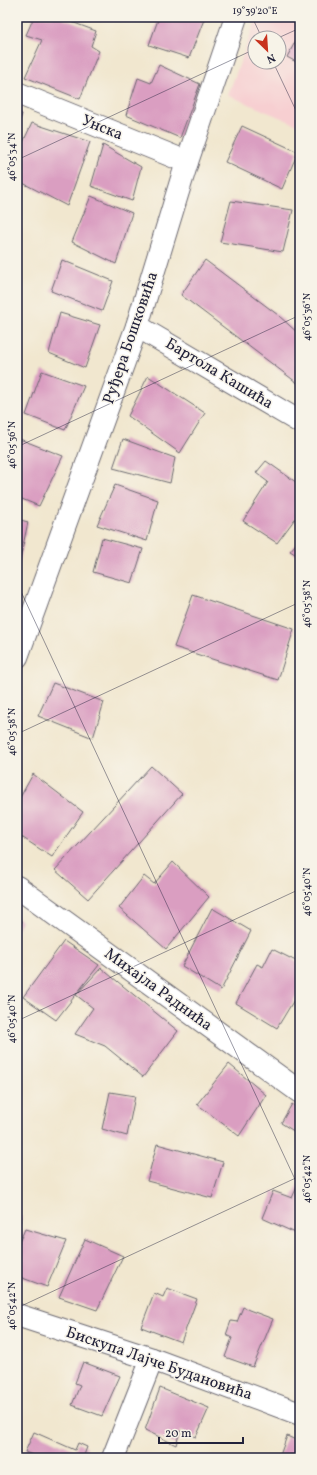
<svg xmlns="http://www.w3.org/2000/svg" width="317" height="1475" font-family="Vollkorn,serif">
<rect width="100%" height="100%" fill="#f7f3e8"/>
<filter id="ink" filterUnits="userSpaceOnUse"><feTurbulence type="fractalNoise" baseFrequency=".025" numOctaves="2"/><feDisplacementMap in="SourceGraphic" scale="8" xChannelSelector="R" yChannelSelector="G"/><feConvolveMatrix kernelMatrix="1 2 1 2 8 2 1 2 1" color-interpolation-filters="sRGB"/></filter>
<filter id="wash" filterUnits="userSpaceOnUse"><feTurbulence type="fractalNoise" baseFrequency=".012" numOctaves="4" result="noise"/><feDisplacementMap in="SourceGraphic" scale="16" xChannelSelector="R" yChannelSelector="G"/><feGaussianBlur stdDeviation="0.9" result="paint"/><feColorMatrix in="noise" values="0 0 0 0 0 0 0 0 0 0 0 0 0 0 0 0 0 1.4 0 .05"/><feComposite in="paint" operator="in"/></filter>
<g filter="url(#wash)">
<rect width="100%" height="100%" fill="#f1e7cf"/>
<!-- built -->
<path fill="#f7cfd1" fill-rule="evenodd" d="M257 17H300V126L228 95ZM255 38H279V62H255Z"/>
<g id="blocks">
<!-- building -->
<g fill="#da9ec1">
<path d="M34 17H58L96 31 91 46 99 51 80 99 25 77 42 40 26 35Z"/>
<path d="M159 17H205L189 58 149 45Z"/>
<path d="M300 33V64L287 57Z"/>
<path d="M159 65 200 84 180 138 126 115 138 78 151 83Z"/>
<path d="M17 112 22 114 17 130Z"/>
<path d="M32 123 90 142 67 206 17 180V155Z"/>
<path d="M242 126 298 152 282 189 225 162Z"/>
<path d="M103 145 141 167 132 201 91 186Z"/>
<path d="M91 196 132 213 116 264 72 242Z"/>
<path d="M231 201 293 210 283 252 220 242Z"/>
<path d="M62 260 113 281 102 311 51 291Z"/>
<path d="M205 260 278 315 300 335V385L181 295Z"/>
<path d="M60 313 100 325 85 368 49 353Z"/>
<path d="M42 371 84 386 65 430 26 415Z"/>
<path d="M148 376 205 413 180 453 128 416Z"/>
<path d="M17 438 63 456 39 506 17 497Z"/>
<path d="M123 439 175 458 170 483 113 468Z"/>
<path d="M266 461 300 485V512L277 543 243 521 268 482 256 473Z"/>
<path d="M115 485 158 500 147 541 97 525Z"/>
<path d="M17 519 28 522 18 569H17Z"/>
<path d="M102 538 143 549 132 583 93 572Z"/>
<path d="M300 539V557L290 551Z"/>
<path d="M193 595 294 629 278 680 174 647Z"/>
<path d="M53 683 104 702 93 738 38 716Z"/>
<path d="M151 766 182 794 88 899 55 870Z"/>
<path d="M33 774 83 812 52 857 17 834V803Z"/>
<path d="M173 862 209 897 166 949 119 908 144 876 154 884Z"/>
<path d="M212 908 251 931 221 990 182 966Z"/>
<path d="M17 917 22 921 17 930Z"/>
<path d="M64 941 99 965 56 1020 23 997Z"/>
<path d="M272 949 300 963V990L277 1028 236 1003 257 964 263 967Z"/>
<path d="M101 968 178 1031 143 1077 105 1046 75 1034 93 1008 76 995Z"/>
<path d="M229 1064 266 1095 239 1136 197 1104Z"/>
<path d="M110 1092 135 1096 127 1136 102 1129Z"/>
<path d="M292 1104 300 1110V1135L281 1123Z"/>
<path d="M157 1144 223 1162 212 1198 147 1181Z"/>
<path d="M300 1180V1235L262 1218 273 1191 292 1198Z"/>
<path d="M17 1215 22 1217 17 1229Z"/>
<path d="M25 1229 66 1241 47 1287 17 1276V1247Z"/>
<path d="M85 1239 123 1256 97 1310 59 1297Z"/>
<path d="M167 1288 197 1299 181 1342 141 1327 154 1293 163 1297Z"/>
<path d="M243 1307 249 1310 273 1319 253 1367 225 1357 232 1338 226 1335 231 1321 237 1322Z"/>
<path d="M83 1362 120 1376 102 1416 72 1405 80 1385 75 1383Z"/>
<path d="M160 1388 209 1408 196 1437 180 1431 176 1445 145 1430Z"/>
<path d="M34 1432 75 1450 78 1443 87 1447 83 1458H40L25 1452Z"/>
<path d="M287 1436 300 1442V1458H279Z"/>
</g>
</g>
</g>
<g filter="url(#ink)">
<use href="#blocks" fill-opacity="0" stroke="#6a676f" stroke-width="1"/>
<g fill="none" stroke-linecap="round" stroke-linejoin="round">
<!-- street casing -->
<g stroke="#6a676f" stroke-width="24">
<g id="street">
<path d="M17 93 187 162"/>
<path d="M137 326 300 422"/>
<path d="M17 657 137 326 187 162 236 17"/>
<path d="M17 887 300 1092"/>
<path d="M17 1315 152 1359 300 1414"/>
<path d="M113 1458 152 1359"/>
</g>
</g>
<!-- street -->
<use href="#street" stroke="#fff" stroke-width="22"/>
</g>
</g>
<!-- ticks -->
<path fill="none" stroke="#22223b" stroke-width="1" stroke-opacity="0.45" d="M252 17 262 38M278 38 300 28M273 62 300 119M17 160 255 49M17 447 300 315M17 583 300 1190M17 734 300 602M17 1021 300 889M17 1308 300 1176"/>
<g text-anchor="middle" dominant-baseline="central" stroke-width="3" stroke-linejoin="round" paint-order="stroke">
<!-- street labels -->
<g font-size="16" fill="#22223b" stroke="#f7f3e8">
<text transform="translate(102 128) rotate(22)">Унска</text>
<text transform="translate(131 338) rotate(-71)">Руђера Бошковића</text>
<text transform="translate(219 374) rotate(31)">Бартола Кашића</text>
<text transform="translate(158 990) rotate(36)">Михајла Раднића</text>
<text transform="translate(159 1364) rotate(19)">Бискупа Лајче Будановића</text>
</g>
</g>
<!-- margin -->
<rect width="317" height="1475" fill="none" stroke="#f7f3e8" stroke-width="44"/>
<!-- north arrow -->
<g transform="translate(267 50) rotate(155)"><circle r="19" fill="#f7f3e8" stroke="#a29fa3"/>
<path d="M0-3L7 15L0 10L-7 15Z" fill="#c8321e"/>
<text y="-6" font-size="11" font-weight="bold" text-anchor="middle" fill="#22223b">N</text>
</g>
<!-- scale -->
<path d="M159 1437v6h84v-6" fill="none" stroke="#22223b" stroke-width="2"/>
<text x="165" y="1437" font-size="12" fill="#22223b" stroke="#f7f3e8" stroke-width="3" paint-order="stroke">20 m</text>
<rect x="22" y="22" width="273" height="1431" fill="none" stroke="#22223b" stroke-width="1.5"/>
<g font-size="10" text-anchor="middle" fill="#22223b">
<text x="255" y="14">19°39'20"E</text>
<text transform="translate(11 157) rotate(-90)" y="4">46°05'34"N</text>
<text transform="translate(306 317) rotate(-90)" y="4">46°05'36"N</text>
<text transform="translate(11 445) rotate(-90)" y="4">46°05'36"N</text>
<text transform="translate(306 604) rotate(-90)" y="4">46°05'38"N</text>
<text transform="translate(11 732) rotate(-90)" y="4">46°05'38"N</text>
<text transform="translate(306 892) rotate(-90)" y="4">46°05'40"N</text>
<text transform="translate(11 1019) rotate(-90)" y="4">46°05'40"N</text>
<text transform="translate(306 1179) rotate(-90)" y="4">46°05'42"N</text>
<text transform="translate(11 1306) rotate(-90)" y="4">46°05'42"N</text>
</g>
</svg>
